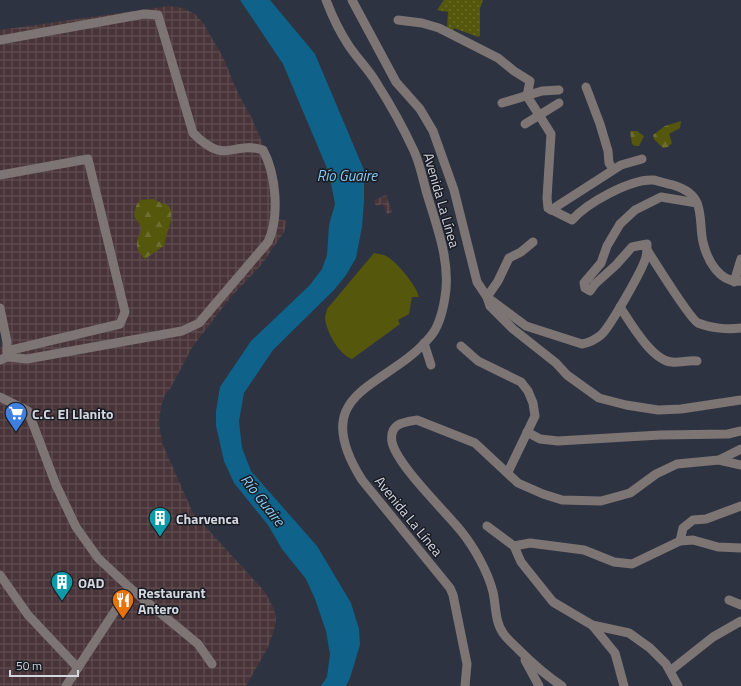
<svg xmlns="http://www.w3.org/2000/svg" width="741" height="686" font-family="'Titillium Web',sans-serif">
<defs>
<pattern id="industrial-grid" width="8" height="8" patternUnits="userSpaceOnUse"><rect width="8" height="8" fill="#493539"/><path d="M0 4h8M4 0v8" fill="none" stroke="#625255"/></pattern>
<pattern id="grass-dots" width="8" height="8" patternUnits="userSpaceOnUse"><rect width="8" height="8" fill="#54570c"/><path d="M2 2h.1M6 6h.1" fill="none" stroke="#6c6e2f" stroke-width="1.8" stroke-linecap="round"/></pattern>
<pattern id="forest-firs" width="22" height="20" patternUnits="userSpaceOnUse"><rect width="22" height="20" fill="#54570c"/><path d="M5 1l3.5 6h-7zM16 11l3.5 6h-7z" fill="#6c6e2f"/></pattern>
</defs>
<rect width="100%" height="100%" fill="#2e3341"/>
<!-- industrial -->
<g fill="url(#industrial-grid)">
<path d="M169 6 182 8 195 14 203 23 223 57 237 91 245 107 250 114 264 147 278 219 287 221 284 232 262 264 230 298 193 346 170 389 165 394 161 407 159 422 162 443 193 513 265 592 274 609 276 619 274 630 268 647 246 686H0V351L2 339 0 329V30Z"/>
<path d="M386 195 392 212 387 214 383 204 376 206 374 200Z"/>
</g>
<!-- grass -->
<path fill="url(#grass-dots)" d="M444 0H483L480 8V36L478 37 454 28 452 33 447 30 448 12 437 10Z"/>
<!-- forest -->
<g fill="url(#forest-firs)">
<path d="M681 121 680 128 669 134 672 143 668 147 663 148 654 139 653 135 665 126Z"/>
<path d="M630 131H637L644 136 639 146H635L632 144Z"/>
<path d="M153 199 169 206C176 219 165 232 165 245L145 259C136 251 134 242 141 232V226L134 216 136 206 140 200Z"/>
</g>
<!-- garden -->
<path fill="#54570c" d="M374 253C377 254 381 254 384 255 395 259 417 286 419 297H412L409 314 398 320 400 324 352 359C339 355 326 331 325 318 325 315 327 311 327 309Z"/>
<!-- water -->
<path fill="#0f6289" d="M240 0H270L315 54 364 170V201L362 227 356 258 346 275 334 290 273 350 244 393 239 421 242 448 251 471 317 546 351 603 359 629 360 645 350 678 346 686H321L327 677 330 654 326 631 315 599 306 579 282 549 268 525 234 483 224 461 216 426V411L220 387 251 341 310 285 322 269 327 255 329 225 335 204 329 173 283 64Z"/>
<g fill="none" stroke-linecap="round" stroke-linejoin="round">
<!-- minor -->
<g stroke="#7d7474" stroke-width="9">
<path d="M326 0C332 16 339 31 349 46 357 58 368 69 376 82 390 104 403 127 414 151 420 164 423 180 427 194 437 227 451 263 445 297 443 310 439 327 430 337 387 389 305 389 362 480L450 588 453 595 467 664 465 686"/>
<path d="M352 0 396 82 420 109 433 131 454 190 477 282 487 297 490 306 513 329 556 363 567 375 599 398 626 405 658 410 681 409 741 400"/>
<path d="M398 20 422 23 439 28 498 58 514 71 530 81 527 96 551 134 547 198 548 208 572 220C587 203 630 179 653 180 659 181 667 184 673 185 683 188 693 193 697 203 702 214 700 230 703 242 707 260 720 284 741 281"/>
<path d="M0 40 144 14 158 15 193 133C227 167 231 140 263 150 276 174 280 217 268 242L199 323 182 331 27 359 7 357 0 360"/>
<path d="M586 87 600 124 608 151 609 163 613 169"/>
<path d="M502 103 542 91 559 90"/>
<path d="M525 124 559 103"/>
<path d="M0 175 88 159 125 312 120 324 7 351"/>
<path d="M551 210 621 165 642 159"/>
<path d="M533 242 521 252 509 258 498 281 487 297 526 326 582 344C588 343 596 339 601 335 610 327 643 269 646 257 647 253 647 248 647 244L632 247 616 265 595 284 590 291 585 288 584 283 601 263 607 246 620 224 635 210 661 197 697 203"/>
<path d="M647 250C655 262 689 318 698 323 710 328 728 330 741 328"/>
<path d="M734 282 741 259"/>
<path d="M620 307C630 322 652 361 672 362 680 363 688 360 697 361"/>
<path d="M0 308 7 342V356"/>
<path d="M424 343 431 365"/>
<path d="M461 346 478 361 521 382 528 391 533 403 535 416 508 472"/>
<path d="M0 397 28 411 56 485 76 527 98 558 130 588 198 644 212 664"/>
<path d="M527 432 540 439 558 441 660 435 728 434 741 431"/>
<path d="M719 460 741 465"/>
<path d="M487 526 514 546 521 562 553 602 592 625 629 633 650 648 666 664 678 686"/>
<path d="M680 541 683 528 693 520 706 519 741 506"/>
<path d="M514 546 530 543 584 550 614 562 632 564 680 541 693 540 718 547 741 548"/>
<path d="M0 575 28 615 78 668"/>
<path d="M729 600 741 605"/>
<path d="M592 625 615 653 624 686"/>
<path d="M525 660 539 686"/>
<path d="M670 671 713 637 741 621"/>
<path d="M66 686 130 588"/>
<path d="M562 686C545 675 532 663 518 649 513 644 507 639 503 633 495 622 496 606 493 592 488 572 474 547 461 531 444 510 397 465 392 442 389 423 404 422 417 420L475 443 518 483 543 494 562 500 601 501 630 493 656 474 677 464 719 460 741 449"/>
</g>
</g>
<!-- icons -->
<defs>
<g id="supermarket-pin" transform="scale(1.15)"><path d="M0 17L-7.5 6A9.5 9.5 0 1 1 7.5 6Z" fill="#3f7fe0" stroke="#191b22"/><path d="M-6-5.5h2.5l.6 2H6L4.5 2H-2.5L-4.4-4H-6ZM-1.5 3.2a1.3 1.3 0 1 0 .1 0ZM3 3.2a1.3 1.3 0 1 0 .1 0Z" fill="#fff"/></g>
<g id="building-pin" transform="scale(1.15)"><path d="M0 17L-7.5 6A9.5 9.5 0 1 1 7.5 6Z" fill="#0f9aa8" stroke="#191b22"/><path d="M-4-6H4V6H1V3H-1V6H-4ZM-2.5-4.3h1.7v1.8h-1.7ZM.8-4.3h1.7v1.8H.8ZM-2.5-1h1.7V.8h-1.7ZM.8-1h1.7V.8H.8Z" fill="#fff"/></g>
<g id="restaurant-pin" transform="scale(1.15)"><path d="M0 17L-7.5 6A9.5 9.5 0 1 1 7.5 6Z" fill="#e8710a" stroke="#191b22"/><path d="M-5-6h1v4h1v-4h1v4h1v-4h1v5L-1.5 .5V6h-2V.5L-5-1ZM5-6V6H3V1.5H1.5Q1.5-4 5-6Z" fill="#fff"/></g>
</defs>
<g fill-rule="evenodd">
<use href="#supermarket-pin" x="16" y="413"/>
<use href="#building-pin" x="160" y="518"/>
<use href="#building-pin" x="62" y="582"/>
<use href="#restaurant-pin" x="123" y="600"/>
</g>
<g text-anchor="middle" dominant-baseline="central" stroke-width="3" stroke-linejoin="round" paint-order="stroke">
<!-- street labels -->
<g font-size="14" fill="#d4d7e0" stroke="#191b22">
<text transform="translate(442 200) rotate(74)">Avenida La Línea</text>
<text transform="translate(409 516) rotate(51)">Avenida La Línea</text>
</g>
<!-- poi labels -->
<g font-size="14" font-weight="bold" fill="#d4d7e0" stroke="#191b22" text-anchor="start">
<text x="32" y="413">C.C. El Llanito</text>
<text x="176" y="518">Charvenca</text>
<text x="78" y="582">OAD</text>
<text x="138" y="592">Restaurant<tspan x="138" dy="16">Antero</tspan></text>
</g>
<!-- water labels -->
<g font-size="15" font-style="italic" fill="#87caf3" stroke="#191b22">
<text x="347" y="175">Río Guaire</text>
<text transform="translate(263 500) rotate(52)">Río Guaire</text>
</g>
</g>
<!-- scale -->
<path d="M10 670v6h68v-6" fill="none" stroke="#d4d7e0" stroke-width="2"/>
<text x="16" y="670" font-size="12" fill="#d4d7e0" stroke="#191b22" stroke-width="3" paint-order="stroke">50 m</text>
</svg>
